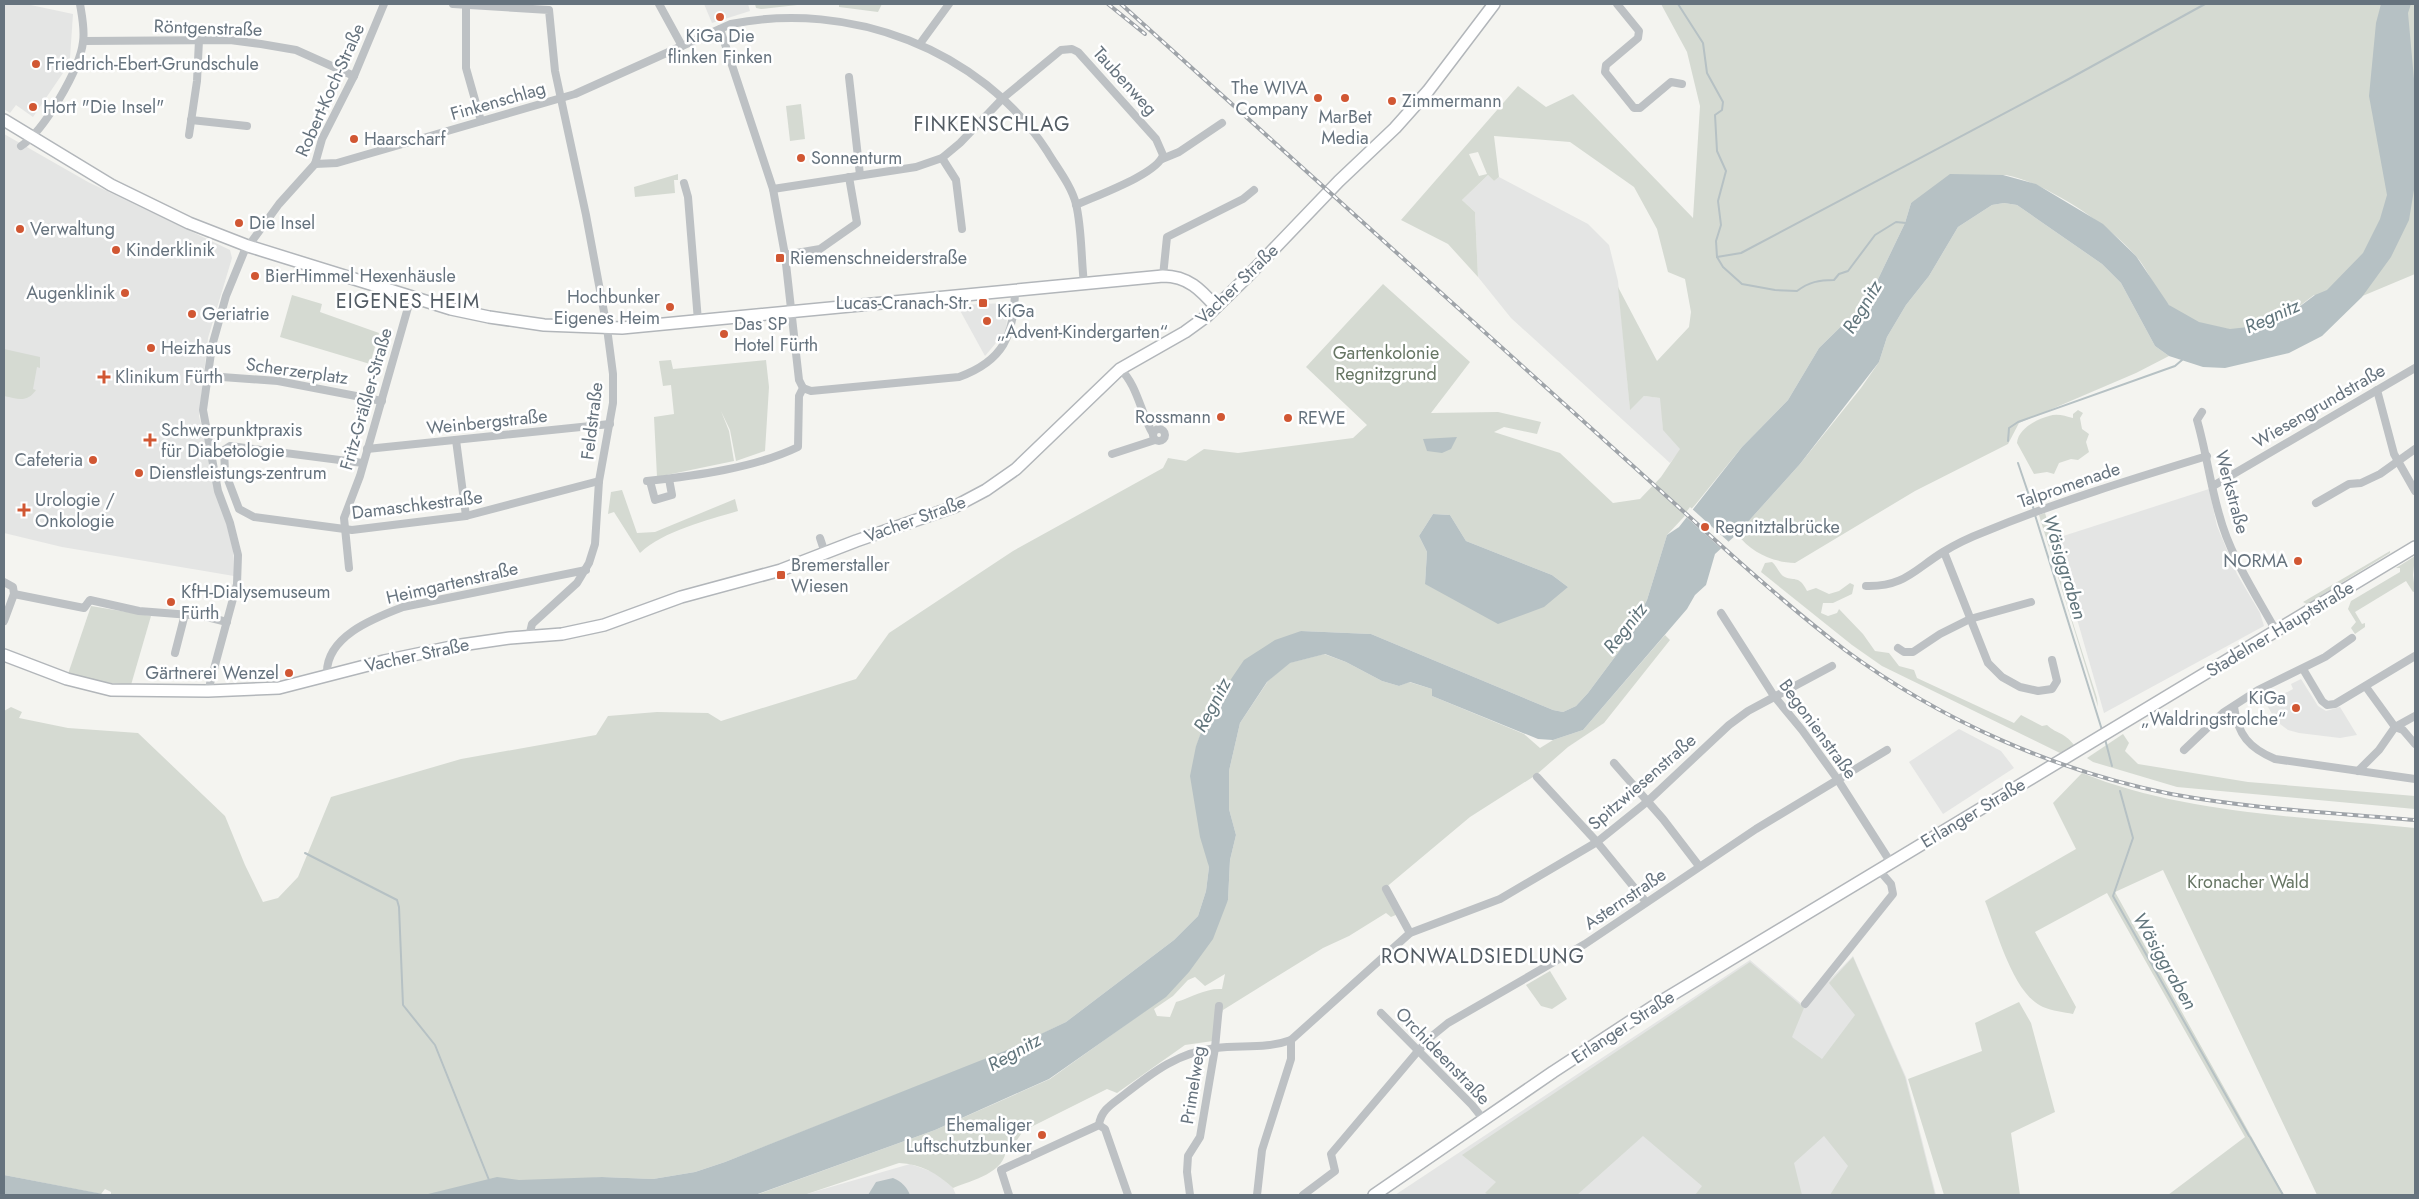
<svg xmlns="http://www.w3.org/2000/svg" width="2419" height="1199" font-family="Jost,sans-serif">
<rect width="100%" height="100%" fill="#f4f4f0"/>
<!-- built -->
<g fill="#e4e5e4">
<path d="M4 4H26L73 14 70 58 65 70 33 117 16 105 10 113 4 109Z"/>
<path d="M704 4H748L750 11 712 23Z"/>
<path d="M4 134 88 182 230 250 232 258 208 338 199 416 217 491 233 543 234 576 62 547 4 533Z"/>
<path d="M1488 175 1494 181 1499 177 1588 224 1609 245 1618 281 1630 409 1644 396 1661 398 1663 429 1681 449 1670 463 1511 318 1478 277 1475 212 1462 200Z"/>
<path d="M1008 303 1006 331 985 356 957 305Z"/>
<path d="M2209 489 2217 526 2237 574 2260 613 2264 626 2104 713 2054 539Z"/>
<path d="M2301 679 2318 706 2326 711 2340 707 2357 735 2340 738 2299 733 2288 730 2276 721 2263 698 2267 696 2270 701 2293 689 2291 684Z"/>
<path d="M1959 729 2001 751 2014 768 1943 814 1909 762Z"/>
<path d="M1853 956 1906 1077 1936 1195H1395L1750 960 1804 1006Z"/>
<path d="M910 1164 936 1173 953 1188 956 1195H803Z"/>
</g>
<!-- green -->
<g fill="#d5dad2" fill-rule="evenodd">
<path d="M755 4H806L761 9 756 8Z"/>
<path d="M839 4H882L878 12 839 7Z"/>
<path d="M1661 4H2415V274L2341 305 2314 295C2299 306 2285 319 2266 325 2236 335 2194 327 2170 306 2155 293 2149 270 2136 256 2110 225 2045 182 2006 175 1996 174 1926 199 1911 203L1905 223 1868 300 1819 348 1788 400 1742 447 1695 505 1667 535 1647 600 1623 646 1588 693 1576 706 1563 712 1553 710 1371 634 1301 631 1208 713 1196 747 1209 867 1206 891 1198 916 1174 940 1066 1022 1007 1051 725 1162 695 1172 653 1179 602 1177 437 1195H111V1192L105 1189 101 1194 4 1175V711L11 707 22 712 19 718 68 728 138 733 225 816 245 865 263 902 278 898 298 877 331 797 461 759 596 735 608 716 657 712 708 713 721 721 856 679 889 633 1013 551 1163 468 1168 458 1186 461 1204 449 1238 453 1353 438 1367 425 1306 367 1383 284 1470 362 1431 413 1498 412 1541 422 1537 434 1504 427 1494 432 1560 453 1613 503 1640 499 1661 477 1680 449 1663 430 1660 398 1644 396 1630 410 1618 287 1657 361 1689 327 1691 312 1685 279 1668 272 1657 229 1634 187 1570 142 1494 136 1499 177 1494 181 1488 175 1462 200 1475 212 1478 277 1448 244 1401 220 1518 86 1546 107 1573 94 1693 218 1700 106 1687 52ZM1478 152 1487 174 1479 176 1469 154ZM1433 514 1450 515 1466 541 1552 575 1568 587 1425 584 1427 552 1419 536Z"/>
<path d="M801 104 805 139 790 141 786 106Z"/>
<path d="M678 174V180H674L675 193 635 197 634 187Z"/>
<path d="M2004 203 2017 205 2102 264 2121 283 2155 346 2169 356 2136 373 2019 423 2008 444 1915 491 1795 563C1771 562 1751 552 1737 534L1800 464 1861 388 1879 362 1887 337 1906 305 1929 276 1958 227 1992 205Z"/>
<path d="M292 295 322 304 320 312 379 333 370 364 280 337Z"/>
<path d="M4 349 40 357V368L37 367 33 389 36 390C27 403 18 399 4 396Z"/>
<path d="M671 360 673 369 766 360 769 387 765 451 736 461 730 430 721 411 729 431 734 461 657 477 654 417 674 414 671 385 663 386 659 361Z"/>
<path d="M2078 410 2083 413 2080 418 2082 429 2089 434 2086 442 2089 452 2078 460 2071 459 2059 463 2054 474 2047 472 2034 474 2017 443C2018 429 2037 419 2049 416 2057 413 2065 416 2073 418V414Z"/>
<path d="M622 490 637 533 655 532 735 499 738 511C708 520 663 531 640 553L614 512 608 514 611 492Z"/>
<path d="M2045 513 2053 539 2051 541 2065 598 2097 698 2098 707 2039 515Z"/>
<path d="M2390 551V553L2307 604 2303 602Z"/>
<path d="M2415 556 2413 575 2415 591 2413 592 2406 581 2355 612 2362 624 2365 623V627L2355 634 2351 628 2356 622 2348 609 2351 601 2400 572V568H2396Z"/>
<path d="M1772 562C1776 565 1779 573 1783 576 1793 582 1799 574 1807 591L1816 588 1829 594 1839 591 1850 583 1854 585 1852 594 1833 603H1823L1821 613 1828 616 1837 613 1839 609 1863 634 1875 651 1889 653 1899 666 1914 670 1917 678 2014 723 2021 715 2042 726 2047 725C2058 735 2063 731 2074 745L2066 751 2060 753 1882 666 1852 645 1761 572 1765 563Z"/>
<path d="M91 606 151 616 131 685 92 681 68 674Z"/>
<path d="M1665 635 1670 640 1604 723 1568 747 1536 775 1470 817 1384 889 1398 914 1391 917 1386 913 1349 936 1323 948 1223 1010 1213 1041 1185 1045 1117 1093 1107 1089 1023 1131 1017 1140 1006 1148C1006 1173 972 1180 953 1188 937 1173 921 1164 899 1163L804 1195H756L935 1130 1050 1079 1166 996 1228 900 1230 860 1236 835 1229 809V771L1240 723 1268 681 1289 663 1324 654 1346 662 1382 681 1399 686 1409 682 1432 689V696L1524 734 1540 748 1553 740 1583 730ZM1225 974 1222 989C1205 988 1193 997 1176 1002L1170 1017 1157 1016 1154 1009 1173 996 1188 980 1195 977 1205 986Z"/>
<path d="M2123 734 2129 743 2125 751 2138 764 2248 782 2415 796V809L2177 787 2093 762 2087 758Z"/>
<path d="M2082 773C2183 814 2308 817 2415 828V1195H2317L2163 870 2115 892 2284 1195H2168L2245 1137 2107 893 2035 932 2076 1007 2073 1014C2064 1012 2052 1011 2043 1007 2013 994 1997 931 1985 901L2076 849 2053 803Z"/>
<path d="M1853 957 1905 1077 1935 1195H1830L1848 1166 1824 1136 1794 1163 1802 1195H1695L1702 1186 1643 1136 1577 1195H1489L1485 1193 1496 1182 1462 1155 1750 962 1804 1008 1792 1037 1822 1059 1855 1015 1829 983Z"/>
<path d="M1550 971 1567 999 1552 1009 1541 1006 1526 985Z"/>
<path d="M2019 1002 2031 1023 2055 1112 2011 1133 2020 1195H1944L1908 1079 1982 1051 1975 1023Z"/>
</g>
<!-- water -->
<g fill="#b6c1c4">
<path d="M2381 4H2411L2408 13 2415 90V184L2409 220 2391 257 2362 297 2322 336 2289 353 2225 368 2203 367 2169 356 2155 346 2121 283 2102 264 2017 205 2004 203 1992 205 1958 227 1929 276 1906 305 1887 337 1879 362 1800 464 1737 534 1715 554 1706 585 1695 595 1687 609 1583 730 1553 740 1538 739 1432 696V689L1410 682 1399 686 1382 681 1346 662 1325 654 1290 663 1267 682 1240 723 1229 771V809L1236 835 1230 860 1228 900 1213 939 1189 972 1166 997 1049 1079 935 1130 755 1195H424L497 1177 519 1180 602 1177 653 1179 695 1172 725 1162 1007 1050 1066 1022 1174 940 1198 916 1206 891 1209 867 1200 837 1190 776 1196 746 1208 713 1244 660 1275 640 1301 631 1371 634 1553 710 1563 712 1576 706 1588 693 1623 646 1647 600 1667 535 1679 527 1742 447 1788 400 1819 348 1868 300 1905 223 1911 203 1950 174 2003 175 2036 184 2103 224 2136 256 2169 305 2199 322 2230 329 2267 325 2287 316 2315 295 2327 290 2363 253 2380 219 2387 195 2369 96 2376 23Z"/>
<path d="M1457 437 1451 449 1442 453 1427 451 1423 439Z"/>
<path d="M1433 514 1450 515 1466 541 1552 575 1568 587 1544 607 1498 624 1425 584 1427 552 1419 536Z"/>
<path d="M4 1175 108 1195H4Z"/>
<path d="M893 1178C902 1182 906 1186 910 1195H868L876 1182Z"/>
</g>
<!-- pier -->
<path fill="#f4f4f0" d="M1690 507 1730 543 1723 550 1684 515Z"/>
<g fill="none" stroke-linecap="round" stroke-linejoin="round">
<!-- stream -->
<g stroke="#b6c1c4" stroke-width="2">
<path d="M1678 4 1703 43 1707 73 1723 102 1722 110 1715 115 1717 151 1726 171 1718 201 1721 225 1716 241 1717 257 1723 267 1742 284 1775 290 1797 291C1809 282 1819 280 1834 280L1839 274 1848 271 1875 235 1896 222 1906 223"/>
<path d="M1717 257 1741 253 2067 80 2205 4"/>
<path d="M2008 441 2009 428 2018 422 2175 366 2182 360"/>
<path d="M2018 463 2034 510"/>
<path d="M2035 515 2102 730"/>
<path d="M2105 739 2112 766"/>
<path d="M2120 791 2133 838 2113 896 2249 1136"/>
<path d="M305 853 397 900 399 907 403 1005 435 1045 489 1180"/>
<path d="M2250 1137 2283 1195"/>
</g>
<!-- secondary casing -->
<g stroke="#b2b6ba" stroke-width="14">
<g id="secondary">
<path d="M4 120 111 185 189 223 248 246 451 309 489 317 544 325 622 328 1163 276C1188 276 1201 290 1216 307"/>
<path d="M4 655 67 679 111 690 208 691 279 688 384 661 461 645 510 638 562 634 604 625 681 597 781 570 856 541 954 507 986 490 1016 469 1120 369 1185 332 1207 316 1248 276 1339 181 1395 128 1428 91 1494 4"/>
<path d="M1374 1195 1553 1072 1660 1002 2415 547"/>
</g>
</g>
<!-- street -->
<g stroke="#bdc1c4" stroke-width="8">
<path d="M453 4 549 10 555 71 586 215 607 328 613 374V403L599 481 595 544 589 563 577 583 532 624 529 637"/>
<path d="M659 4 682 46"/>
<path d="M1617 4 1639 31 1638 38 1606 65 1605 72 1634 108H1640L1671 82 1682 84"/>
<path d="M466 5V68L481 121"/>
<path d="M84 41 230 40 261 44 296 50 354 76"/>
<path d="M922 41 949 4"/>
<path d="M849 77 860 175"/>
<path d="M191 120 247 126"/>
<path d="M189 135 197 81 199 40"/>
<path d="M21 146C44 131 80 69 83 42 85 30 82 16 80 4"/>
<path d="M942 158 956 180 962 229"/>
<path d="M1162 159 1179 152 1222 123"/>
<path d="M315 164 337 163 575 94 731 24C849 0 981 49 1047 151 1057 168 1071 185 1076 204 1082 229 1081 258 1084 284"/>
<path d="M684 183 688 197 698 321"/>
<path d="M773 189 916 167 942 158 960 143 1003 98 1061 50 1072 49 1078 52 1156 139 1163 155C1158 174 1095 196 1076 205"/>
<path d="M785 255 820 249 857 223 849 177"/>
<path d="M1163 276 1167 237 1243 199 1254 190"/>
<path d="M1120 369C1137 384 1141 414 1153 434"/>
<path d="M208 376 278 381 382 401"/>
<path d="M803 388 811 391 959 377C1003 361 1014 336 1015 291"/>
<path d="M2377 390 2394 454 2415 491"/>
<path d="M2202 412 2197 420C2206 451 2210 483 2219 514 2230 556 2255 593 2276 631"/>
<circle cx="1159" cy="435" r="6"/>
<path d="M456 440 466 516"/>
<path d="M367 449 610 424"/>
<path d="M1112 454 1155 440"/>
<path d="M363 463 230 446 224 450 225 472 239 509 254 517 352 530 466 516 599 481"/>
<path d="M647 481C694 476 755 468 798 447L799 396 803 388 799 380 785 255 773 189 720 29"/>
<path d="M650 481 655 500 672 495 669 479"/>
<path d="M2213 486 2415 368"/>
<path d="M2316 503 2349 484 2361 483 2380 474 2415 449"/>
<path d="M820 538 825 553"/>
<path d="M1944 552 1988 663 2002 677 2020 687 2038 691 2052 689 2057 681 2052 660"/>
<path d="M349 568 344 518 360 476 411 297"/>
<path d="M4 582 13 587 14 594 4 621"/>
<path d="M1866 586C1904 587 1914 570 1943 552 1956 544 1971 537 1984 532 2057 502 2132 479 2207 456"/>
<path d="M14 594 84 608 90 600 139 611 203 616 227 622"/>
<path d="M1721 613 1774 696 1802 730 1838 780 1891 863"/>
<path d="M1898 648 1904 652H1913L1940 634 1970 619 2031 602"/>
<path d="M175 653 185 614"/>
<path d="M2303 669 2322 701 2327 705 2335 704 2415 656"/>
<path d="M327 676C324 637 374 618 403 607L586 570"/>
<path d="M2366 687 2395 727 2403 730 2415 744"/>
<path d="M208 691 237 584 238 555 230 523 218 491 203 410 212 346 226 296 244 252 279 204 315 164 322 139 354 76 384 4"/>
<path d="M2234 707C2238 735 2249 748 2275 759L2415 779"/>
<path d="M2184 750 2224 712 2258 690 2325 657 2352 638"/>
<path d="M1614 763 1663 819 1699 866"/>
<path d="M2358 771 2379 750 2395 727 2415 716"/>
<path d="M1537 777 1597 842 1646 902"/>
<path d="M1386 889 1410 933"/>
<path d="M1805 1004 1893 894 1891 884 1879 870"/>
<path d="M1381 1013 1472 1105 1484 1120"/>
<path d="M1099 1125C1101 1109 1114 1103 1125 1094 1153 1072 1179 1052 1216 1048 1241 1045 1267 1049 1291 1040"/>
<path d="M1009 1195 1001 1170 1099 1125 1105 1129 1128 1195"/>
<path d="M1190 1195 1187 1172 1188 1156 1200 1137 1215 1048 1219 1006"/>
<path d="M1257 1195 1262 1150 1291 1059V1040L1410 933 1500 899 1597 842 1648 801 1729 725 1748 711 1832 666"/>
<path d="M1303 1195 1335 1171 1331 1154 1418 1051 1432 1036 1448 1023 1585 944 1756 829 1887 750"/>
</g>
<!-- secondary -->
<use href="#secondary" stroke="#fff" stroke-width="11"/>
<!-- rail casing -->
<g stroke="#9fa4a9" stroke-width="4">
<g id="rail">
<path d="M1108 4 1145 34"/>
<path d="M1121 4 1735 558C1771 590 1807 621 1845 650 1940 720 2055 771 2171 794 2252 809 2334 813 2415 820"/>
</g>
</g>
<!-- rail -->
<use href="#rail" stroke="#fff" stroke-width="2" stroke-dasharray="5.5" stroke-linecap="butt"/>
</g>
<!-- markers -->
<g fill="#d15733" stroke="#fff" stroke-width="2">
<circle cx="720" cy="17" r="5"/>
<circle cx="36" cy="64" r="5"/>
<circle cx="1318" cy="98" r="5"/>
<circle cx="1345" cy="98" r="5"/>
<circle cx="1392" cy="101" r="5"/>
<circle cx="33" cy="107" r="5"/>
<circle cx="354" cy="139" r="5"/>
<circle cx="801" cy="158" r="5"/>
<circle cx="239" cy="223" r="5"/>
<circle cx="20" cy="229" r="5"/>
<circle cx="116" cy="250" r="5"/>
<rect x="775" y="253" width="10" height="10" rx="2.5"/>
<circle cx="255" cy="276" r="5"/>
<circle cx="125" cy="293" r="5"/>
<rect x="978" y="298" width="10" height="10" rx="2.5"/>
<circle cx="670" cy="307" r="5"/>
<circle cx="192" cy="314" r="5"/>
<circle cx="987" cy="321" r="5"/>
<circle cx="724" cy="334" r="5"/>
<circle cx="151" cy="348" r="5"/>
<path d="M101.5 369.5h5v5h5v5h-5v5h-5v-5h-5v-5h5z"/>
<circle cx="1221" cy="417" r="5"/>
<circle cx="1288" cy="418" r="5"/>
<path d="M147.5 432.5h5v5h5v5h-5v5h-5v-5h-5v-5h5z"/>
<circle cx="93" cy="460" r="5"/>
<circle cx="139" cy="473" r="5"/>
<path d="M21.5 502.5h5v5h5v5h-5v5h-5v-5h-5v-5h5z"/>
<circle cx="1705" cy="527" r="5"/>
<circle cx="2298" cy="561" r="5"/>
<rect x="776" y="570" width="10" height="10" rx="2.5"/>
<circle cx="171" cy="602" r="5"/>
<circle cx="289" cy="673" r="5"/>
<circle cx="2296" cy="708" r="5"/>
<circle cx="1042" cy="1135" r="5"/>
</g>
<g text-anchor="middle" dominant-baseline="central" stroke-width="5" stroke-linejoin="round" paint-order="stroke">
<!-- street labels -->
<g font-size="18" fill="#66737e" stroke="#fff">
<text transform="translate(208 28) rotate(2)">Röntgenstraße</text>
<text transform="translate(1125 81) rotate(48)">Taubenweg</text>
<text transform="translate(330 90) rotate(-66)">Robert-Koch-Straße</text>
<text transform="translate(498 101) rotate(-16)">Finkenschlag</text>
<text transform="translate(1237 284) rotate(-44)">Vacher Straße</text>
<text transform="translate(297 371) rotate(8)">Scherzerplatz</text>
<text transform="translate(366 399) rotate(-74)">Fritz-Gräßler-Straße</text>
<text transform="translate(2319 406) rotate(-30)">Wiesengrundstraße</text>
<text transform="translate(592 421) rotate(-83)">Feldstraße</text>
<text transform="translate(487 422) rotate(-6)">Weinbergstraße</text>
<text transform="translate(2069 485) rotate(-19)">Talpromenade</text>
<text transform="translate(2232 492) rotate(75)">Werkstraße</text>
<text transform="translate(417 505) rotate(-7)">Damaschkestraße</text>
<text transform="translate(915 519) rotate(-20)">Vacher Straße</text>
<text transform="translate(452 583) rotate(-13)">Heimgartenstraße</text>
<text transform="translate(2280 629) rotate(-31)">Stadelner Hauptstraße</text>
<text transform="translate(417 655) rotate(-12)">Vacher Straße</text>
<text transform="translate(1818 729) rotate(54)">Begonienstraße</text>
<text transform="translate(1642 782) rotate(-41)">Spitzwiesenstraße</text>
<text transform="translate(1973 813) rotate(-31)">Erlanger Straße</text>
<text transform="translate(1625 899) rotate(-34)">Asternstraße</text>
<text transform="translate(1623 1027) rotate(-33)">Erlanger Straße</text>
<text transform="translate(1443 1056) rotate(46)">Orchideenstraße</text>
<text transform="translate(1193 1085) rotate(-81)">Primelweg</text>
</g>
<!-- poi labels -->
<g font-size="18" fill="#66737e" stroke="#fff" text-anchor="start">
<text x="720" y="36" text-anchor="middle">KiGa Die<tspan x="720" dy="21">flinken Finken</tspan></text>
<text x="46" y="64">Friedrich-Ebert-Grundschule</text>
<text x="1308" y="88" text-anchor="end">The WIVA<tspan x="1308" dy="21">Company</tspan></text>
<text x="1402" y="101">Zimmermann</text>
<text x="43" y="107">Hort "Die Insel"</text>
<text x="1345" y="117" text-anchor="middle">MarBet<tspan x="1345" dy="21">Media</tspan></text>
<text x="364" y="139">Haarscharf</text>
<text x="811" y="158">Sonnenturm</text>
<text x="249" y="223">Die Insel</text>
<text x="30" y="229">Verwaltung</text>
<text x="126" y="250">Kinderklinik</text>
<text x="790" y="258">Riemenschneiderstraße</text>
<text x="265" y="276">BierHimmel Hexenhäusle</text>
<text x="115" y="293" text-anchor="end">Augenklinik</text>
<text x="660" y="297" text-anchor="end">Hochbunker<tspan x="660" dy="21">Eigenes Heim</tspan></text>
<text x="973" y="303" text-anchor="end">Lucas-Cranach-Str.</text>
<text x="997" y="311">KiGa<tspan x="997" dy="21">„Advent-Kindergarten“</tspan></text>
<text x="202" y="314">Geriatrie</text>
<text x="734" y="324">Das SP<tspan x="734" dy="21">Hotel Fürth</tspan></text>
<text x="161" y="348">Heizhaus</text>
<text x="115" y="377">Klinikum Fürth</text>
<text x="1211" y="417" text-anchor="end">Rossmann</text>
<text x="1298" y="418">REWE</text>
<text x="161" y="430">Schwerpunktpraxis<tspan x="161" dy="21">für Diabetologie</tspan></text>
<text x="83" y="460" text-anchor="end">Cafeteria</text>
<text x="149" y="473">Dienstleistungs-zentrum</text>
<text x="35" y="500">Urologie /<tspan x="35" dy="21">Onkologie</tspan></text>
<text x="1715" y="527">Regnitztalbrücke</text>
<text x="2288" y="561" text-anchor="end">NORMA</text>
<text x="791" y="565">Bremerstaller<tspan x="791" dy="21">Wiesen</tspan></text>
<text x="181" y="592">KfH-Dialysemuseum<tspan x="181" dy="21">Fürth</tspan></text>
<text x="279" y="673" text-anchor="end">Gärtnerei Wenzel</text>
<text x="2286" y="698" text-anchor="end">KiGa<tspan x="2286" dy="21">„Waldringstrolche“</tspan></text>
<text x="1032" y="1125" text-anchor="end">Ehemaliger<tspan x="1032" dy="21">Luftschutzbunker</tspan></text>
</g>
<!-- park labels -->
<g font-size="18" fill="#677664" stroke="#fff">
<text x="1386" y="353">Gartenkolonie<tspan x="1386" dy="21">Regnitzgrund</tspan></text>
<text x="2248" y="882">Kronacher Wald</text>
</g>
<!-- water labels -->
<g font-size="19" font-style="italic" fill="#61757c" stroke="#fff">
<text transform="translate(1862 307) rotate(-59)">Regnitz</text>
<text transform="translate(2272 316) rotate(-24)">Regnitz</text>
<text transform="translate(2065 567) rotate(73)">Wäsiggraben</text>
<text transform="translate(1625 628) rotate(-52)">Regnitz</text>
<text transform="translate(1212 705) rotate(-62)">Regnitz</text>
<text transform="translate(2165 961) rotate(60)">Wäsiggraben</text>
<text transform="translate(1014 1052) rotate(-29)">Regnitz</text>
</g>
<!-- quarter labels -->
<g font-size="20" letter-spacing="1" fill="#535c64" stroke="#fff">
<text x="992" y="124">FINKENSCHLAG</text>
<text x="408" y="301">EIGENES HEIM</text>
<text x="1483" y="956">RONWALDSIEDLUNG</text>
</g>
</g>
<!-- border -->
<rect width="2419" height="1199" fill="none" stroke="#66737e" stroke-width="10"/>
</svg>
